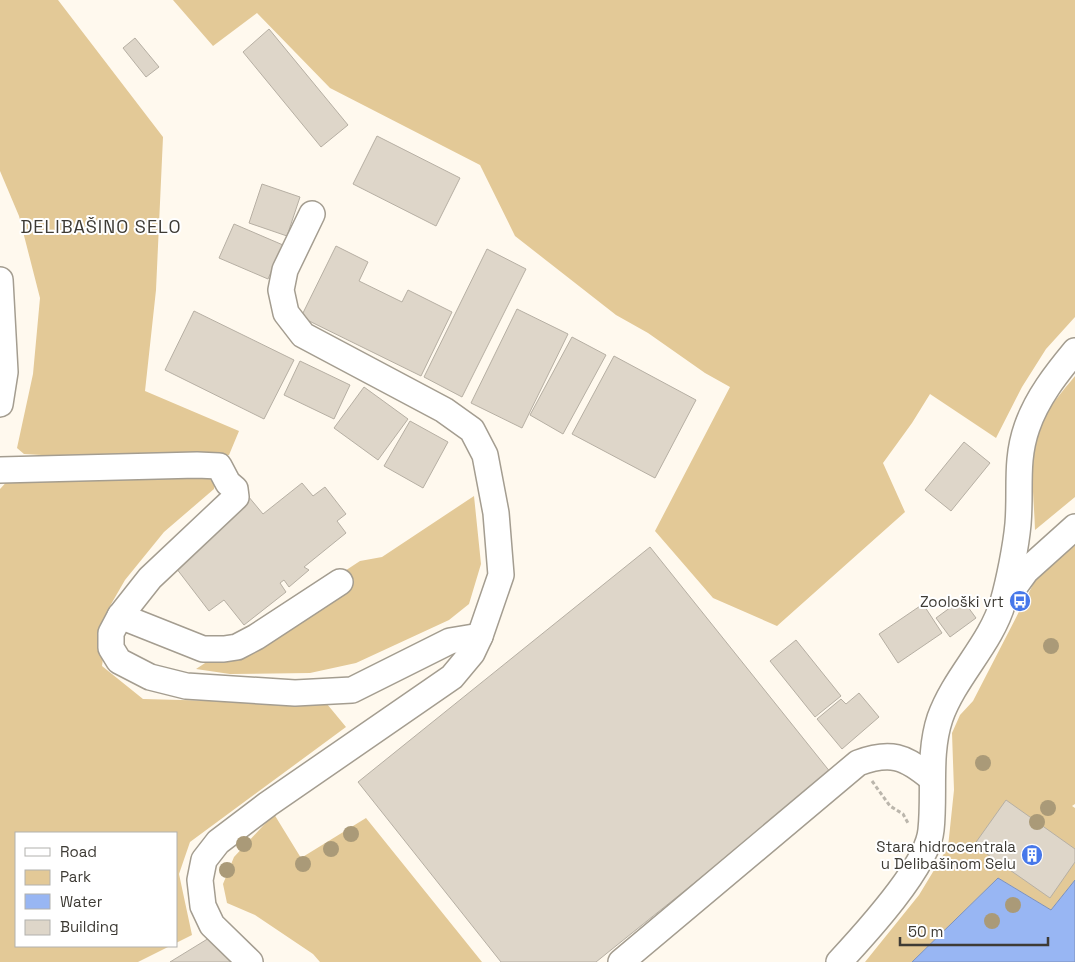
<svg xmlns="http://www.w3.org/2000/svg" width="1075" height="962" font-family="'Space Grotesk',sans-serif">
<rect width="100%" height="100%" fill="#fff9ee"/>
<!-- green -->
<g fill="#e3c997">
<path d="M0 0H58L163 137 156 290 145 391 239 431 229 455 94 458 24 454 17 448 33 374 40 298 19 216 0 171Z"/>
<path d="M173 0H1075V317L1046 349 1022 387 996 438 930 394 912 423 883 463 905 512 777 626 713 598 655 531 730 387 705 373 648 333 616 315 515 236 480 165 330 88 257 13 213 46Z"/>
<path d="M1075 376V497L1035 530C1034 496 1028 458 1040 426 1047 408 1063 391 1075 376Z"/>
<path d="M12 476 216 477 214 489 164 532 125 580 106 613V636L102 666 143 699 327 704 346 727 190 842 179 874 192 935 176 943V833H16V946H170L138 962H0V489Z"/>
<path d="M474 496 481 564 469 604 449 620 356 663 310 673 230 674 196 669 360 561 382 557Z"/>
<path d="M1075 540V804L1072 806 1075 808V880L1051 910 998 878 912 962H865L919 895 948 847 954 790 952 733 960 715 973 701 1039 573Z"/>
<path d="M274 814 301 858 366 818 482 962H320L313 954 255 915 227 903 223 884 234 857Z"/>
</g>
<!-- water -->
<path fill="#98b6f3" stroke="#7d91ba" d="M998 878 1051 910 1075 880V962H912Z"/>
<!-- building -->
<g fill="#ded6c9" stroke="#b6afa3">
<path d="M269 29 348 125 321 147 243 52Z"/>
<path d="M135 38 159 67 146 77 123 48Z"/>
<path d="M377 136 460 178 436 226 353 184Z"/>
<path d="M262 184 300 197 287 236 249 223Z"/>
<path d="M234 224 283 245 268 279 219 258Z"/>
<path d="M336 246 368 262 359 281 402 302 408 290 452 312 421 376 301 317Z"/>
<path d="M487 249 526 269 462 397 424 377Z"/>
<path d="M517 309 568 334 522 428 471 403Z"/>
<path d="M194 311 294 360 264 419 165 370Z"/>
<path d="M572 337 606 355 563 434 530 415Z"/>
<path d="M614 356 696 400 655 478 572 434Z"/>
<path d="M300 361 350 385 334 419 284 395Z"/>
<path d="M364 387 408 419 378 460 334 428Z"/>
<path d="M410 421 448 442 423 488 384 466Z"/>
<path d="M964 442 990 463 951 511 925 490Z"/>
<path d="M302 483 313 496 325 487 346 514 337 521 346 533 304 567 309 570 289 587 284 580 280 583 286 592 244 625 224 600 209 611 173 564 248 496 263 514Z"/>
<path d="M650 547 831 773 596 962H501L358 782Z"/>
<path d="M962 599 976 618 950 637 936 618Z"/>
<path d="M923 604 942 633 898 663 879 634Z"/>
<path d="M796 640 841 696 815 717 770 661Z"/>
<path d="M859 693 879 717 842 749 817 719 841 699 846 704Z"/>
<path d="M1006 800 1075 849V862L1050 898 974 845Z"/>
<path d="M214 935 231 962H170Z"/>
</g>
<g fill="none" stroke-linecap="round" stroke-linejoin="round">
<!-- minor casing -->
<g stroke="#a49d90" stroke-width="28">
<g id="minor">
<path d="M0 280 5 372 0 404"/>
<path d="M0 470 197 465 219 466 228 483 235 489 236 497 150 578 120 616"/>
<path d="M340 582 256 637 237 647 224 649H203L120 616 111 633V648L119 661 150 677 186 686 295 693 352 690 450 641 480 636"/>
<path d="M1008 596 1026 571 1075 527"/>
<path d="M250 962 212 925 203 906 200 880 204 860 218 842 268 804 452 677 472 653 480 636 501 575 496 513 485 455 472 430 444 410 303 335 286 313 281 290 285 270 312 214"/>
<path d="M621 962 858 763C890 751 905 756 931 778"/>
<path d="M839 962C864 935 928 866 931 830 935 793 928 754 940 718 955 676 991 644 1003 602 1009 581 1016 546 1018 524 1021 490 1015 461 1027 427 1037 398 1056 374 1075 351"/>
</g>
</g>
<!-- path -->
<path stroke="#bbb6ac" stroke-width="3" stroke-dasharray="4 2.5" stroke-linecap="butt" d="M872 781 890 806 903 814 908 823"/>
<!-- minor -->
<use href="#minor" stroke="#fff" stroke-width="25"/>
</g>
<!-- trees -->
<g fill="#aa9a78">
<circle cx="1051" cy="646" r="8"/>
<circle cx="983" cy="763" r="8"/>
<circle cx="1048" cy="808" r="8"/>
<circle cx="1037" cy="822" r="8"/>
<circle cx="351" cy="834" r="8"/>
<circle cx="244" cy="844" r="8"/>
<circle cx="331" cy="849" r="8"/>
<circle cx="303" cy="864" r="8"/>
<circle cx="227" cy="870" r="8"/>
<circle cx="1013" cy="905" r="8"/>
<circle cx="992" cy="921" r="8"/>
</g>
<!-- icons -->
<defs>
<g id="bus-disc" transform="scale(1.125)"><circle r="9.5" fill="#4778ea" stroke="#fff"/><path d="M-5-6H5V4H4V6H2V4H-2V6H-4V4H-5ZM-3.5-4V0h7V-4ZM-3.5 1.2v1.5H-2V1.2ZM2 1.2v1.5H3.5V1.2Z" fill="#fff"/></g>
<g id="building-disc" transform="scale(1.125)"><circle r="9.5" fill="#4778ea" stroke="#fff"/><path d="M-4-6H4V6H1V3H-1V6H-4ZM-2.5-4.3h1.7v1.8h-1.7ZM.8-4.3h1.7v1.8H.8ZM-2.5-1h1.7V.8h-1.7ZM.8-1h1.7V.8H.8Z" fill="#fff"/></g>
</defs>
<g fill-rule="evenodd">
<use href="#bus-disc" x="1020" y="601"/>
<use href="#building-disc" x="1032" y="855"/>
</g>
<g text-anchor="middle" dominant-baseline="central" stroke-width="4" stroke-linejoin="round" paint-order="stroke">
<!-- poi labels -->
<g font-size="15" fill="#3e3b35" stroke="#fff" text-anchor="end">
<text x="1004" y="601">Zoološki vrt</text>
<text x="1016" y="846">Stara hidrocentrala<tspan x="1016" dy="17">u Delibašinom Selu</tspan></text>
</g>
<!-- quarter labels -->
<g font-size="18" letter-spacing="1" fill="#3e3b35" stroke="#fff">
<text x="101" y="226">DELIBAŠINO SELO</text>
</g>
</g>
<!-- legend -->
<rect x="15" y="832" width="162" height="115" fill="#ffffff" stroke="#b2b1ae"/>
<rect x="25" y="848" width="25" height="8" fill="#ffffff" stroke="#b2b1ae"/>
<text x="60" y="857" font-size="15" fill="#3e3b35">Road</text>
<rect x="25" y="870" width="25" height="15" fill="#e3c997" stroke="#b2b1ae"/>
<text x="60" y="882" font-size="15" fill="#3e3b35">Park</text>
<rect x="25" y="894" width="25" height="15" fill="#98b6f3" stroke="#b2b1ae"/>
<text x="60" y="907" font-size="15" fill="#3e3b35">Water</text>
<rect x="25" y="920" width="25" height="15" fill="#ded6c9" stroke="#b2b1ae"/>
<text x="60" y="932" font-size="15" fill="#3e3b35">Building</text>
<!-- scale -->
<path d="M900 937v8h148v-8" fill="none" stroke="#3e3b35" stroke-width="2.5"/>
<text x="908" y="937" font-size="15" fill="#3e3b35" stroke="#ffffff" stroke-width="4" paint-order="stroke">50 m</text>
</svg>
